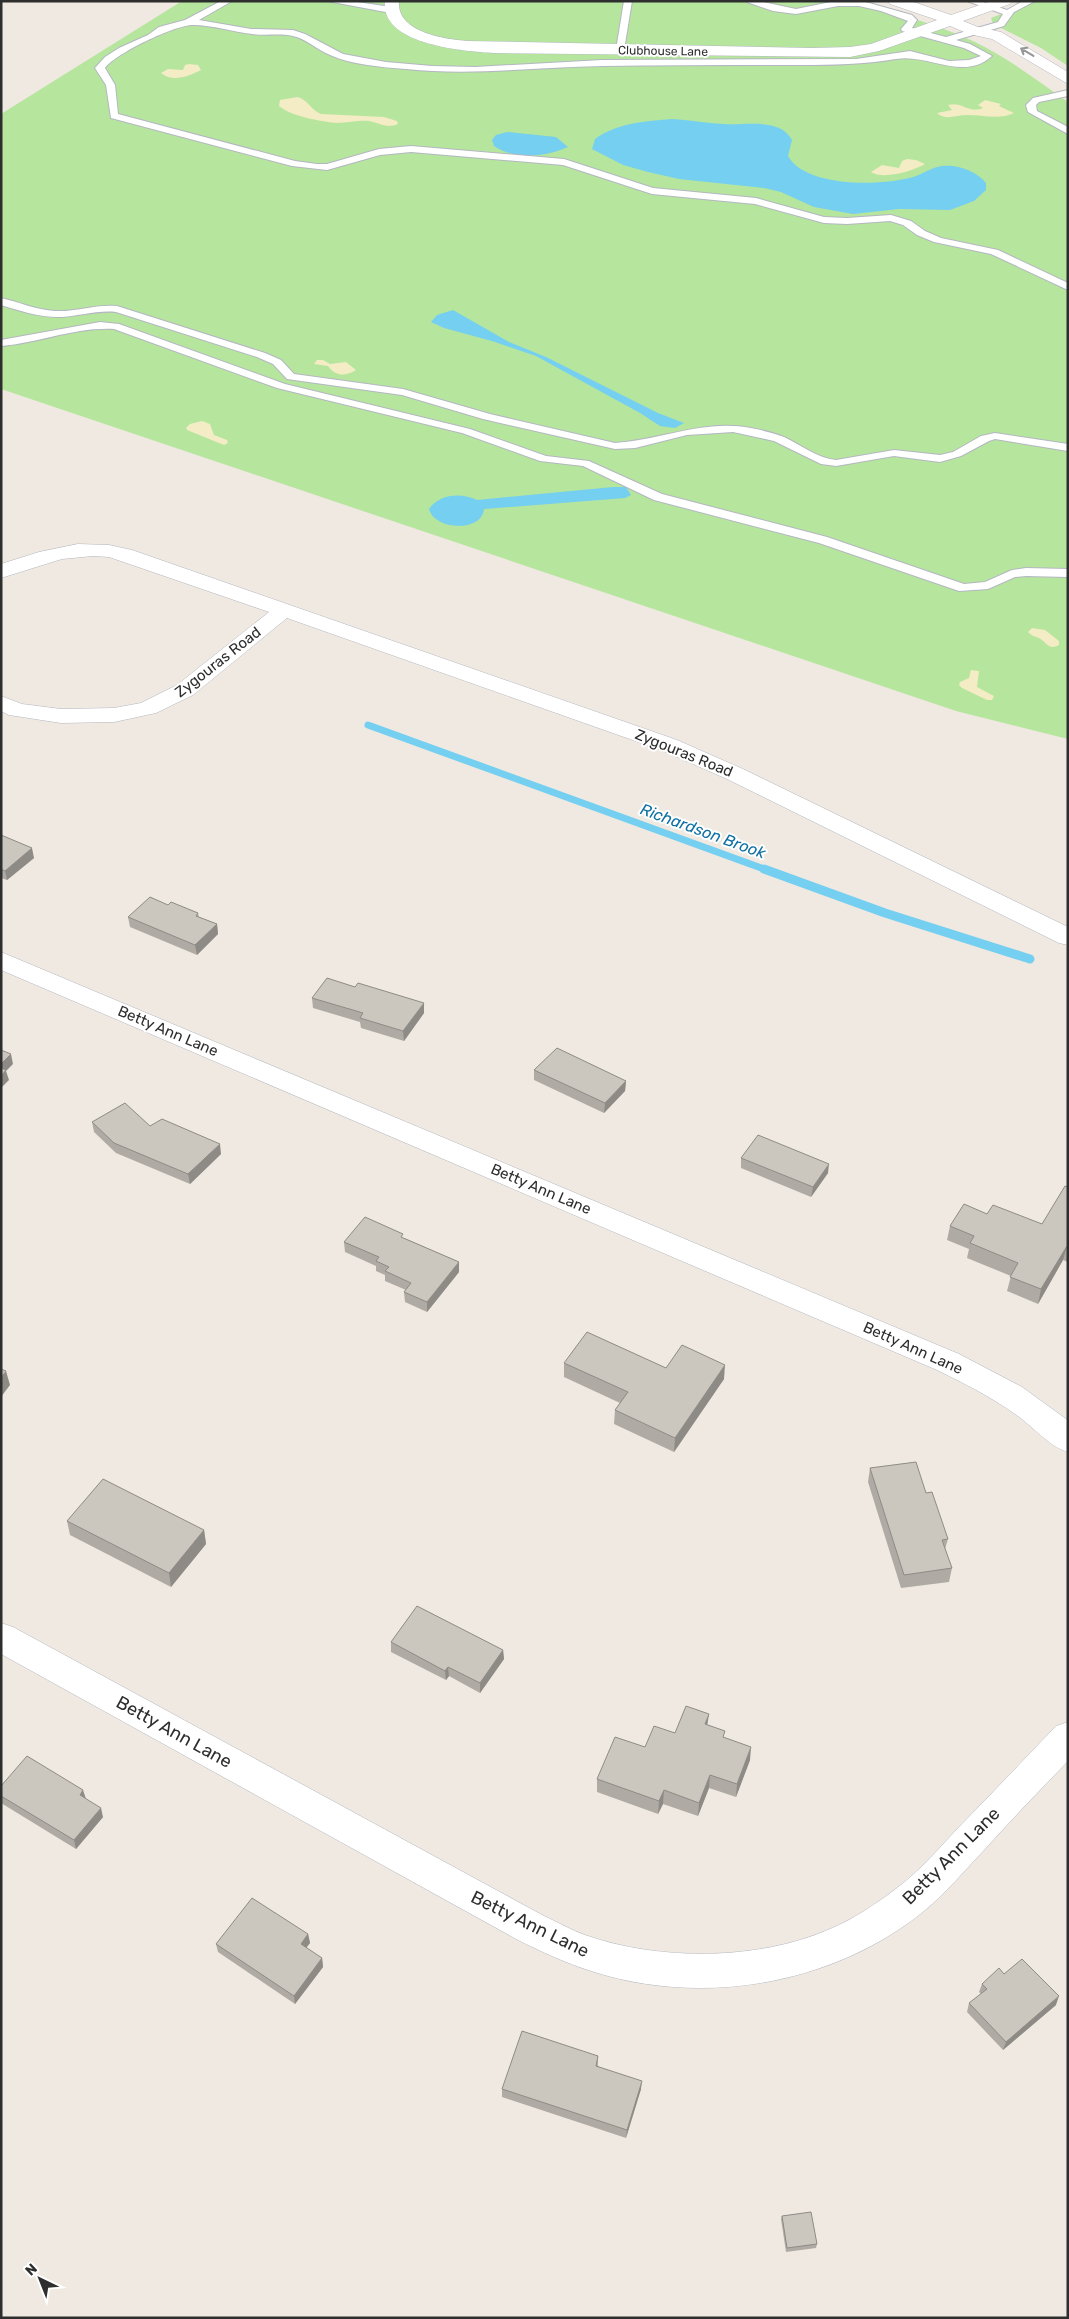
<svg xmlns="http://www.w3.org/2000/svg" width="1069" height="2319" font-family="Rubik,sans-serif">
<rect width="100%" height="100%" fill="#efe9e1"/>
<!-- green -->
<g fill="#b6e59e">
<path d="M182 1H852C894 12 936 24 975 42 1008 58 1038 81 1068 102V739L956 711 1 389V114Z"/>
<path d="M1034 1H1068V66L1041 48 993 24 991 18Z"/>
</g>
<!-- sand -->
<g fill="#f3ecc5">
<path d="M189 64 198 65 201 70C189 76 173 83 161 73L168 69 183 70 185 65Z"/>
<path d="M298 97C309 101 311 110 321 114L384 117 397 121 398 124C385 129 381 123 369 121 359 120 348 123 338 123 323 122 290 116 279 106L280 100Z"/>
<path d="M985 100 1001 104 999 106 1014 113C1000 120 982 115 967 115 957 115 945 121 937 113L952 110 948 105C962 101 969 114 983 108L978 105Z"/>
<path d="M907 159 916 160 925 164C913 171 884 180 871 172L882 165 899 168 902 161Z"/>
<path d="M317 360H323L330 364 346 362 356 370C345 377 335 376 328 366L314 364Z"/>
<path d="M202 421 210 424 214 435 227 440 228 443 224 445 187 430 186 428 190 424Z"/>
<path d="M1032 628 1045 630 1059 641V645C1050 650 1047 644 1042 640 1037 636 1032 637 1028 632Z"/>
<path d="M971 670 979 671 977 687 994 696 992 700H987L962 688 959 685 960 682 969 678Z"/>
</g>
<!-- water -->
<g fill="#75cff0">
<path d="M672 119C689 120 706 123 723 124 745 126 780 117 792 140L788 156C806 188 882 186 913 177 923 174 932 167 942 166 957 164 977 171 986 183V190L974 201 950 210 899 209 853 214 814 207 781 192 764 188 679 179 648 172 623 165 592 149 595 139C616 123 647 121 672 119Z"/>
<path d="M507 132 556 137 568 147C546 157 514 160 494 146L492 140 496 135Z"/>
<path d="M453 310 509 342 546 357 658 413 684 423 675 428 660 426 640 413 536 356 492 341 444 328 431 322 437 315Z"/>
<path d="M613 487H626L631 495 625 498 484 509C482 533 434 530 429 509 439 494 461 492 477 500Z"/>
</g>
<g fill="none" stroke-linecap="round" stroke-linejoin="round">
<!-- stream-far1 -->
<path stroke="#75cff0" stroke-width="7" d="M368 725 767 870"/>
<!-- stream -->
<path stroke="#75cff0" stroke-width="9" d="M764 869 885 913 1030 959"/>
<!-- lane casing -->
<g stroke="#b4b7c1" stroke-width="2">
<g id="lane">
<path d="M221 1H232L199 20 251 29 293 30 305 34 343 54 386 62 432 66 475 67 602 60 856 59 910 51 949 61 969 60 981 56 964 48 902 31 901 29 908 21 881 11 859 6H838L796 14 773 11 747 2 758 1 796 9 836 1H862L912 15 917 20 912 28 946 37 998 22 1003 14 967 1H980L1007 10 1023 1H1035L1014 12 1004 26 956 40 970 44 992 56C963 82 928 53 896 59 855 66 814 65 773 65 716 65 659 65 603 66 537 67 472 76 406 69 381 67 353 65 330 55 317 50 307 39 293 36 280 33 266 36 252 34 233 32 213 25 193 25 175 25 116 53 105 68L115 85 118 114 295 161 317 164H327L379 149 411 146 564 159 653 188 756 198 824 217 847 218 891 215 911 221 925 231 941 238 998 250 1068 283V290L991 254 934 242 917 235 903 225 890 221 847 224 824 223 755 204 652 194 563 165 411 152 380 155 327 170 292 166 111 118 106 85 95 68 105 57 119 48 148 35 159 27 185 20Z"/>
<path d="M327 1H350L391 7 395 10 391 13Z"/>
<path d="M624 1H632L624 50 620 53 616 50Z"/>
<path d="M1068 90V96L1039 102 1036 105 1037 111 1068 127V134L1028 112 1026 105 1033 98Z"/>
<path d="M1 298C19 302 36 310 55 311 76 312 96 304 117 306L265 353 281 360 294 374 403 389 490 414 615 443C661 440 704 419 751 428 761 430 774 433 784 437 801 445 817 458 836 460L894 450 940 455 953 452 981 436 995 433 1068 444V451L995 439 989 441 961 456 940 462 894 456 836 466 821 464 774 441 733 432 687 435 635 448 615 449 483 419 402 395 287 379 273 364 257 357 116 312C97 310 80 316 62 317 41 318 21 311 1 305Z"/>
<path d="M100 322 119 324 285 384 470 429 546 456 589 461 662 494 827 537 964 584 985 582 1012 570 1026 568 1068 569V577L1026 576 1015 577 988 589 959 591 819 543 654 500 583 466 540 461 462 433 277 388 114 329C75 327 39 343 1 346V340Z"/>
</g>
</g>
<!-- street casing -->
<g stroke="#b4b7c1" stroke-width="1">
<g id="street">
<path d="M385 1H399C396 32 444 39 467 41L812 48 850 47 871 44 937 20 890 4 888 1H911L951 15 991 1H1012L1010 4 963 21 978 27 1001 32 1068 72V84L992 39 969 34 950 26 879 51 850 57 494 53C464 51 380 45 385 1Z"/>
<path d="M78 544 109 545 132 550 677 740 743 769 1068 927V945L1059 943 727 779 661 750 287 618 193 695 156 713 114 722 61 723 9 715 1 711V696L22 704 61 709 114 708 141 703 177 685 269 612 109 557 93 556 62 559 1 578V564L39 552Z"/>
<path d="M1 952 959 1354 1022 1387 1066 1419 1068 1421V1452C1048 1446 1033 1426 1015 1414 991 1397 964 1383 937 1370L1 970Z"/>
<path d="M1 1623 13 1627 544 1916C557 1922 571 1930 585 1935 658 1961 758 1961 830 1929 854 1919 876 1904 897 1888 921 1870 941 1846 962 1824 993 1792 1025 1759 1056 1726L1068 1722V1761C1040 1790 1012 1819 985 1849 965 1870 946 1893 924 1911 833 1985 702 2007 591 1971 566 1963 542 1952 518 1940L1 1654Z"/>
</g>
</g>
<!-- lane -->
<use href="#lane" fill="#fff" fill-rule="evenodd"/>
<!-- street -->
<use href="#street" fill="#fff" fill-rule="evenodd"/>
</g>
<!-- wall -->
<g fill="#afaba4">
<path d="M1 835 34 858 7 880 1 878Z"/>
<path d="M168 905 198 913 199 917 217 924 218 934 197 955 130 927 128 917Z"/>
<path d="M312 998 424 1013 404 1041 361 1028 360 1022 313 1008Z"/>
<path d="M534 1070 626 1081 625 1091 604 1113 534 1080Z"/>
<path d="M92 1122 150 1126 221 1154 190 1184 116 1153 94 1132Z"/>
<path d="M741 1158 828 1173 811 1197 741 1168Z"/>
<path d="M1068 1187V1262L1063 1260 1038 1304 1007 1291 1011 1276 967 1258 969 1249 947 1240 950 1226 987 1214 1042 1224Z"/>
<path d="M404 1238 459 1262V1272L427 1312 405 1302 404 1292 406 1290 385 1281V1275L376 1271V1266L345 1252 344 1242Z"/>
<path d="M564 1363 666 1368 724 1379 674 1452 614 1424 615 1410 620 1403 564 1377Z"/>
<path d="M870 1468 926 1493 948 1539 945 1549 952 1568 949 1582 901 1588 868 1482Z"/>
<path d="M67 1521 204 1530 206 1544 171 1587 70 1535Z"/>
<path d="M391 1642 503 1650 504 1659 480 1693 449 1676 446 1680 391 1652Z"/>
<path d="M708 1725 724 1737 750 1760 736 1797 709 1788 698 1816 663 1804 658 1814 597 1792V1779L675 1733Z"/>
<path d="M1 1786 103 1817 76 1849 1 1803Z"/>
<path d="M308 1934 310 1943 306 1948 322 1958 323 1967 295 2004 218 1952 216 1944Z"/>
<path d="M1004 1974 1056 2005 1003 2050 967 2012 969 2003 981 1994 979 1992 982 1984Z"/>
<path d="M598 2056V2066L641 2089 626 2138 502 2097V2089Z"/>
<path d="M782 2216 817 2244 816 2248 786 2252 781 2219Z"/>
</g>
<!-- shaded-wall -->
<g fill="#8e8b86">
<path d="M32 848 34 858 7 880 5 871Z"/>
<path d="M217 924 218 934 197 955 195 945Z"/>
<path d="M424 1003V1013L404 1041 403 1031Z"/>
<path d="M11 1054 13 1064 6 1071 9 1080 1 1088V1064Z"/>
<path d="M626 1081 625 1091 604 1113 605 1103Z"/>
<path d="M220 1144 221 1154 190 1184 188 1174Z"/>
<path d="M829 1164 828 1173 811 1197 813 1187Z"/>
<path d="M1067 1246 1063 1260 1038 1304 1041 1289Z"/>
<path d="M459 1262V1272L427 1312V1302Z"/>
<path d="M725 1365 724 1379 674 1452 675 1438Z"/>
<path d="M6 1371 10 1385 1 1397V1378Z"/>
<path d="M204 1530 206 1544 171 1587 169 1573Z"/>
<path d="M503 1650 504 1659 480 1693V1683Z"/>
<path d="M448 1667 449 1676 446 1680 445 1671Z"/>
<path d="M709 1714 707 1727 705 1724Z"/>
<path d="M751 1747 750 1760 736 1797 737 1784Z"/>
<path d="M710 1775 709 1788 698 1816 699 1803Z"/>
<path d="M83 1790 86 1799 80 1795Z"/>
<path d="M664 1790 663 1804 658 1814 659 1801Z"/>
<path d="M101 1808 103 1817 76 1849 74 1840Z"/>
<path d="M308 1934 310 1943 302 1953 301 1944Z"/>
<path d="M322 1958 323 1967 295 2004 294 1996Z"/>
<path d="M1059 1996 1056 2005 1003 2050 1006 2042Z"/>
<path d="M642 2081 641 2089 626 2138 627 2130Z"/>
</g>
<!-- building -->
<g fill="#cbc7bf" stroke="#8e8b86">
<path d="M1 835 32 848 5 871 1 869Z"/>
<path d="M150 897 168 905 171 902 198 913 196 916 217 924 195 945 128 917Z"/>
<path d="M327 978 355 987 358 983 424 1003 403 1031 360 1018 363 1013 312 998Z"/>
<path d="M557 1048 626 1081 605 1103 534 1070Z"/>
<path d="M1 1050 11 1054 1 1064Z"/>
<path d="M1 1068 6 1070 1 1076Z"/>
<path d="M125 1103 150 1126 162 1119 220 1144 188 1174 114 1143 92 1122Z"/>
<path d="M758 1135 829 1164 813 1187 741 1158Z"/>
<path d="M1065 1186 1068 1187V1246H1067L1041 1289 1010 1277 1018 1263 970 1243 974 1236 950 1226 964 1204 987 1214 993 1205 1042 1224Z"/>
<path d="M365 1217 403 1234 401 1237 459 1262 427 1302 404 1292 411 1283 385 1271 389 1267 376 1261 379 1257 344 1242Z"/>
<path d="M587 1332 666 1368 682 1345 725 1365 675 1438 615 1410 628 1392 564 1363Z"/>
<path d="M1 1369 6 1371 1 1378Z"/>
<path d="M916 1462 926 1493 932 1492 948 1539 942 1540 952 1568 904 1575 870 1468Z"/>
<path d="M103 1479 204 1530 169 1573 67 1521Z"/>
<path d="M417 1606 503 1650 480 1683 448 1667 445 1671 391 1642Z"/>
<path d="M686 1706 709 1714 705 1724 725 1731 723 1737 751 1747 737 1784 710 1775 699 1803 664 1790 659 1801 597 1779 615 1737 645 1747 654 1726 675 1733Z"/>
<path d="M27 1756 83 1790 80 1795 101 1808 74 1840 1 1796V1786Z"/>
<path d="M252 1898 308 1934 301 1944 322 1958 294 1996 216 1944Z"/>
<path d="M1022 1959 1059 1996 1006 2042 969 2003 987 1989 982 1984 999 1968 1004 1974Z"/>
<path d="M522 2031 598 2056 596 2066 642 2081 627 2130 502 2089Z"/>
<path d="M811 2212 817 2244 787 2248 782 2216Z"/>
</g>
<!-- one-way arrows -->
<defs><path id="oneway-shaft" d="M-6 0H5M1.5-3L5.5 0L1.5 3" fill="none" stroke-width="1.6" stroke-linecap="round" stroke-linejoin="round" transform="scale(1.25)"/></defs>
<use stroke="#969696" href="#oneway-shaft" transform="translate(1027 52) rotate(-149)"/>
<g text-anchor="middle" dominant-baseline="central" stroke-width="4" stroke-linejoin="round" paint-order="stroke">
<!-- far-street labels -->
<g font-size="12" fill="#2e2e2e" stroke="#fff">
<text transform="translate(663 51) rotate(1)">Clubhouse Lane</text>
</g>
<!-- street labels -->
<g font-size="15" fill="#2e2e2e" stroke="#fff">
<text transform="translate(218 662) rotate(-38)">Zygouras Road</text>
<text transform="translate(684 753) rotate(22)">Zygouras Road</text>
<text transform="translate(168 1031) rotate(23)">Betty Ann Lane</text>
<text transform="translate(541 1189) rotate(23)">Betty Ann Lane</text>
<text transform="translate(913 1348) rotate(24)">Betty Ann Lane</text>
</g>
<!-- water labels -->
<g font-size="16" font-style="italic" fill="#0d6fa3" stroke="#fff">
<text transform="translate(703 831) rotate(20)">Richardson Brook</text>
</g>
<!-- near-street labels -->
<g font-size="18" fill="#2e2e2e" stroke="#fff">
<text transform="translate(174 1732) rotate(29)">Betty Ann Lane</text>
<text transform="translate(951 1856) rotate(-45)">Betty Ann Lane</text>
<text transform="translate(530 1924) rotate(26)">Betty Ann Lane</text>
</g>
</g>
<!-- border -->
<rect width="1069" height="2319" fill="none" stroke="#2e2e2e" stroke-width="5"/>
<!-- north arrow -->
<g transform="translate(40 2279) rotate(317)" stroke="#ffffff" stroke-width="4" paint-order="stroke">
<path d="M0-4L9 19L0 12L-9 19Z" fill="#2e2e2e"/>
<text y="-8" font-size="14" font-weight="bold" text-anchor="middle" fill="#2e2e2e">N</text>
</g>
</svg>
